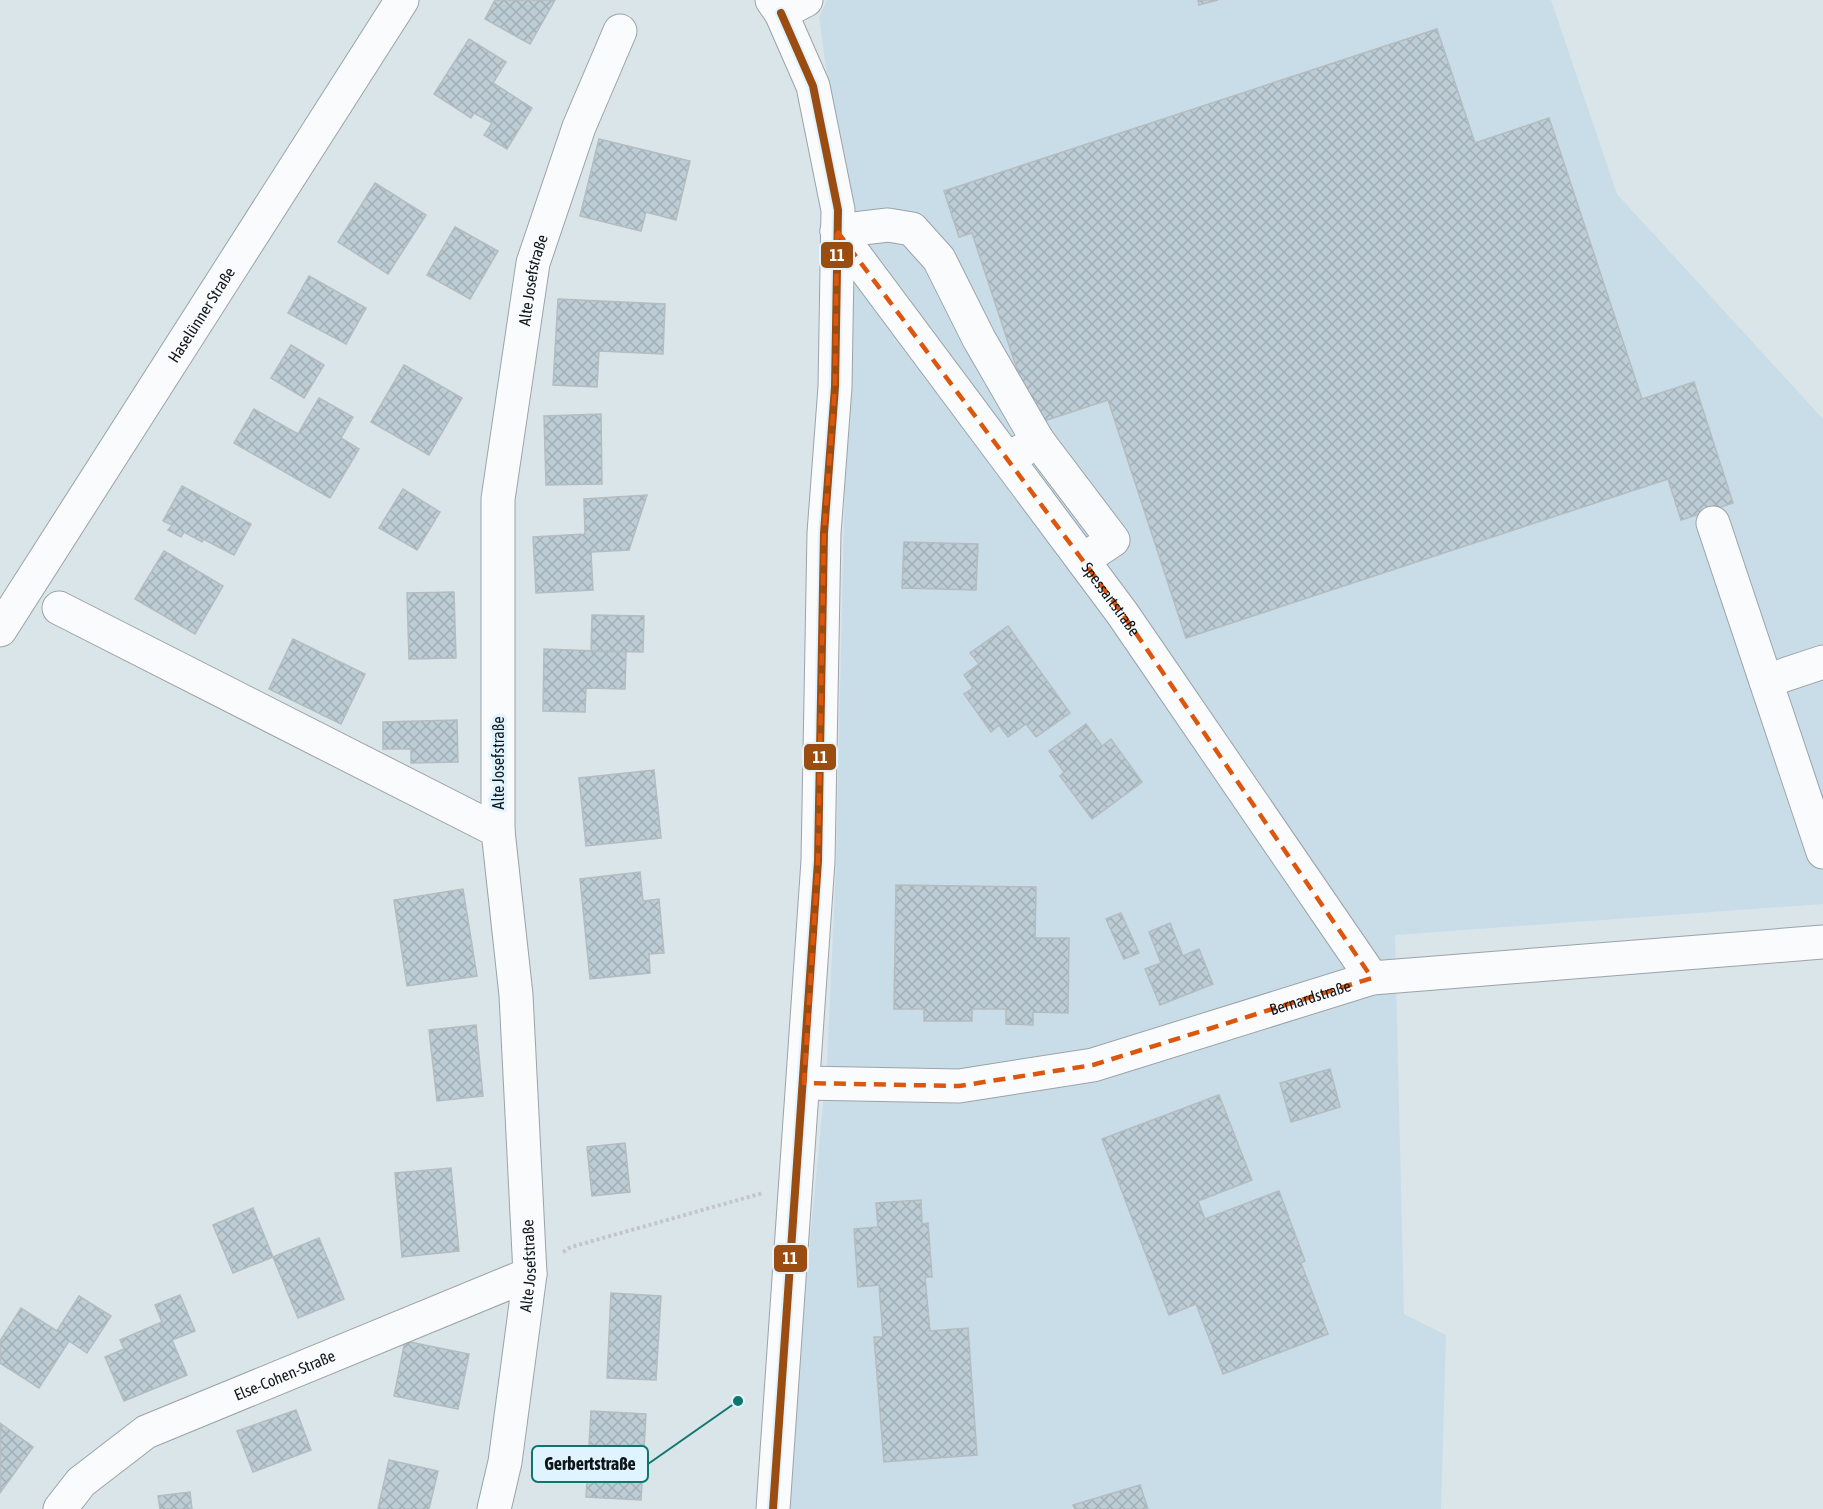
<svg xmlns="http://www.w3.org/2000/svg" width="1823" height="1509" font-family="'Asap Condensed',sans-serif">
<defs>
<pattern id="building-cross-hatch" width="8" height="8" patternUnits="userSpaceOnUse" patternTransform="scale(1.5)"><rect width="8" height="8" fill="#bdcdd5"/><path d="M0 0l8 8M0 8l8-8" fill="none" stroke="#a1afb6"/></pattern>
</defs>
<rect width="100%" height="100%" fill="#dae5ea"/>
<!-- built -->
<path fill="#c9dde8" d="M827 0H1551L1617 194 1823 419V904L1395 935 1404 1314 1446 1335 1441 1509H790L805 1292 827 1063 836 866 847 385 831 105 819 17Z"/>
<!-- building -->
<g fill="url(#building-cross-hatch)" stroke="#b4bcc0" stroke-width="1.5">
<path d="M495 0H555L530 44 485 19Z"/>
<path d="M1198 0H1218L1199 5Z"/>
<path d="M1437 29 1475 143 1549 118 1642 399 1694 382 1733 503 1681 520 1668 479 1186 638 1108 400 1035 424 972 233 959 237 944 191Z"/>
<path d="M469 39 506 62 493 83 532 108 507 149 484 135 492 123 474 113 471 118 434 94Z"/>
<path d="M599 139 690 161 676 220 646 212 641 231 580 216Z"/>
<path d="M375 183 426 215 388 274 338 242Z"/>
<path d="M455 227 498 251 470 299 427 275Z"/>
<path d="M309 276 366 308 346 344 288 313Z"/>
<path d="M558 299 665 304 663 354 599 351 597 387 553 385Z"/>
<path d="M291 345 324 365 304 398 271 378Z"/>
<path d="M404 365 462 398 429 455 371 422Z"/>
<path d="M319 398 353 417 341 438 359 449 330 498 234 443 254 409 298 434Z"/>
<path d="M601 414 602 484 546 485 544 416Z"/>
<path d="M182 486 251 524 234 555 203 539 202 542 184 532 181 537 168 530 172 525 163 521Z"/>
<path d="M403 489 440 512 417 550 379 528Z"/>
<path d="M647 495 629 550 591 552 593 590 536 593 533 537 585 534 584 499Z"/>
<path d="M904 542 978 544 976 590 902 588Z"/>
<path d="M164 551 223 586 195 634 135 599Z"/>
<path d="M454 592 456 658 409 659 407 593Z"/>
<path d="M592 615 644 616 643 652 591 651Z"/>
<path d="M1008 626 1070 713 1036 737 1026 724 1008 737 999 725 991 732 964 694 973 688 964 675 979 664 970 653Z"/>
<path d="M293 639 365 674 341 724 269 689Z"/>
<path d="M544 649 626 652 625 689 586 688 585 712 543 711Z"/>
<path d="M457 720 458 762 411 763V749H383V722Z"/>
<path d="M1086 724 1102 746 1111 739 1142 782 1092 819 1060 776 1064 772 1049 751Z"/>
<path d="M654 770 661 838 586 846 579 778Z"/>
<path d="M640 872 643 901 659 899 664 953 649 954 650 973 590 979 580 879Z"/>
<path d="M896 885 1036 887 1035 938H1069L1068 1013 1033 1012V1025L1006 1024V1009H972V1021H924V1009H894Z"/>
<path d="M463 889 477 976 407 986 394 900Z"/>
<path d="M1121 913 1139 953 1124 959 1106 919Z"/>
<path d="M1170 923 1183 956 1199 949 1213 984 1160 1005 1145 969 1161 963 1149 932Z"/>
<path d="M476 1025 483 1096 437 1101 429 1030Z"/>
<path d="M1330 1069 1340 1107 1291 1122 1280 1083Z"/>
<path d="M1219 1095 1252 1180 1198 1201 1205 1219 1279 1191 1305 1261 1301 1263 1328 1334 1223 1374 1196 1304 1169 1315 1102 1139Z"/>
<path d="M625 1143 630 1192 592 1196 587 1147Z"/>
<path d="M451 1168 459 1251 402 1257 395 1173Z"/>
<path d="M921 1200 922 1224 928 1223 932 1277H925L930 1331 968 1328 977 1455 884 1462 874 1337H883L879 1285 858 1287 854 1229 878 1227 876 1203Z"/>
<path d="M253 1208 273 1257 233 1273 213 1225Z"/>
<path d="M319 1238 344 1299 298 1318 273 1257Z"/>
<path d="M611 1293 661 1296 656 1380 607 1378Z"/>
<path d="M180 1295 195 1331 172 1340 187 1375 124 1401 105 1357 124 1349 120 1340 162 1322 155 1305Z"/>
<path d="M79 1296 111 1316 87 1353 69 1341 39 1388 0 1363V1341L21 1308 57 1331Z"/>
<path d="M405 1341 469 1354 458 1409 394 1396Z"/>
<path d="M296 1410 311 1450 253 1472 237 1431Z"/>
<path d="M591 1411 646 1414 641 1500 586 1497Z"/>
<path d="M0 1423 33 1447 0 1493Z"/>
<path d="M389 1460 438 1471 429 1509H378Z"/>
<path d="M1140 1485 1148 1509H1075L1073 1505Z"/>
<path d="M190 1492 192 1509H160L158 1496Z"/>
</g>
<g fill="none" stroke-linecap="round" stroke-linejoin="round">
<!-- minor casing -->
<g stroke="#9ba3a7" stroke-width="35">
<g id="minor">
<path d="M772 0 781 13 813 86 838 210 835 387 824 533 818 861 773 1509"/>
<path d="M781 13 806 0"/>
<path id="s1" d="M837 231 1122 613 1372 978"/>
<path d="M837 231 888 225 912 229 939 259 979 339 1038 441 1008 459"/>
<path d="M1038 441 1113 540 1083 560"/>
<path d="M1713 523 1823 852"/>
<path d="M59 608 498 831"/>
<path id="s2" d="M0 630 402 0"/>
<path d="M1766 681 1823 662"/>
<path id="s3" d="M804 1083 959 1086 1093 1065 1372 978 1823 942"/>
<path id="s4" d="M60 1509 81 1482 146 1432 530 1274"/>
<path id="s5" d="M494 1509 505 1462 530 1274 516 995 498 831V499L533 263 579 127 620 31"/>
</g>
</g>
<!-- path -->
<path stroke="#c2c6c8" stroke-width="4" stroke-dasharray="3 3" stroke-linecap="butt" d="M563 1252 571 1247 763 1193"/>
<!-- minor -->
<use href="#minor" stroke="#f9fbfc" stroke-width="33"/>
<!-- bus-1 casing -->
<g stroke="#e0f4ff" stroke-width="12">
<path id="bus-1" d="M773 1509 818 861 824 533 835 387 838 210 813 86 781 13"/>
</g>
<!-- bus-1 -->
<use href="#bus-1" stroke="#9b4d11" stroke-width="8"/>
</g>
<!-- marked area -->
<path fill="none" stroke="#dd560d" stroke-width="4.5" stroke-dasharray="12 8" stroke-linejoin="round" d="M837 231 1122 613 1372 978 1093 1065 959 1086 804 1083 818 861 824 533 835 387Z"/>
<g text-anchor="middle" dominant-baseline="central" stroke-width="6" stroke-linejoin="round" paint-order="stroke">
<!-- street labels -->
<g font-size="16" fill="#0f161a" stroke="#e0f4ff">
<text stroke="none"><textPath href="#s5" startOffset="1236">Alte Josefstraße</textPath></text>
<text stroke="none"><textPath href="#s2" startOffset="374">Haselünner Straße</textPath></text>
<text stroke="none"><textPath href="#s1" startOffset="459">Spessartstraße</textPath></text>
<text transform="translate(498 763) rotate(-90)">Alte Josefstraße</text>
<text stroke="none"><textPath href="#s3" startOffset="518">Bernardstraße</textPath></text>
<text stroke="none"><textPath href="#s5" startOffset="246">Alte Josefstraße</textPath></text>
<text stroke="none"><textPath href="#s4" startOffset="266">Else-Cohen-Straße</textPath></text>
</g>
</g>
<!-- callouts -->
<path fill="none" stroke="#0f766e" stroke-width="2" d="M738 1401L648 1464"/>
<circle fill="#0f766e" stroke="#e0f4ff" stroke-width="2" cx="738" cy="1401" r="6"/>
<rect fill="#e0f4ff" stroke="#0f766e" stroke-width="2" x="532" y="1446" width="116" height="36" rx="6"/>
<g font-size="18" text-anchor="middle" font-weight="bold" fill="#0f161a">
<text x="590" y="1470">Gerbertstraße</text>
</g>
<g stroke="#e0f4ff" stroke-width="2">
<rect x="820" y="241" width="34" height="28" rx="6" fill="#9b4d11"/>
<rect x="803" y="743" width="34" height="28" rx="6" fill="#9b4d11"/>
<rect x="773" y="1244" width="35" height="29" rx="6" fill="#9b4d11"/>
</g>
<g font-size="16" text-anchor="middle" font-weight="bold" fill="#fff">
<text x="837" y="261">11</text>
<text x="820" y="763">11</text>
<text x="790" y="1264">11</text>
</g>
</svg>
